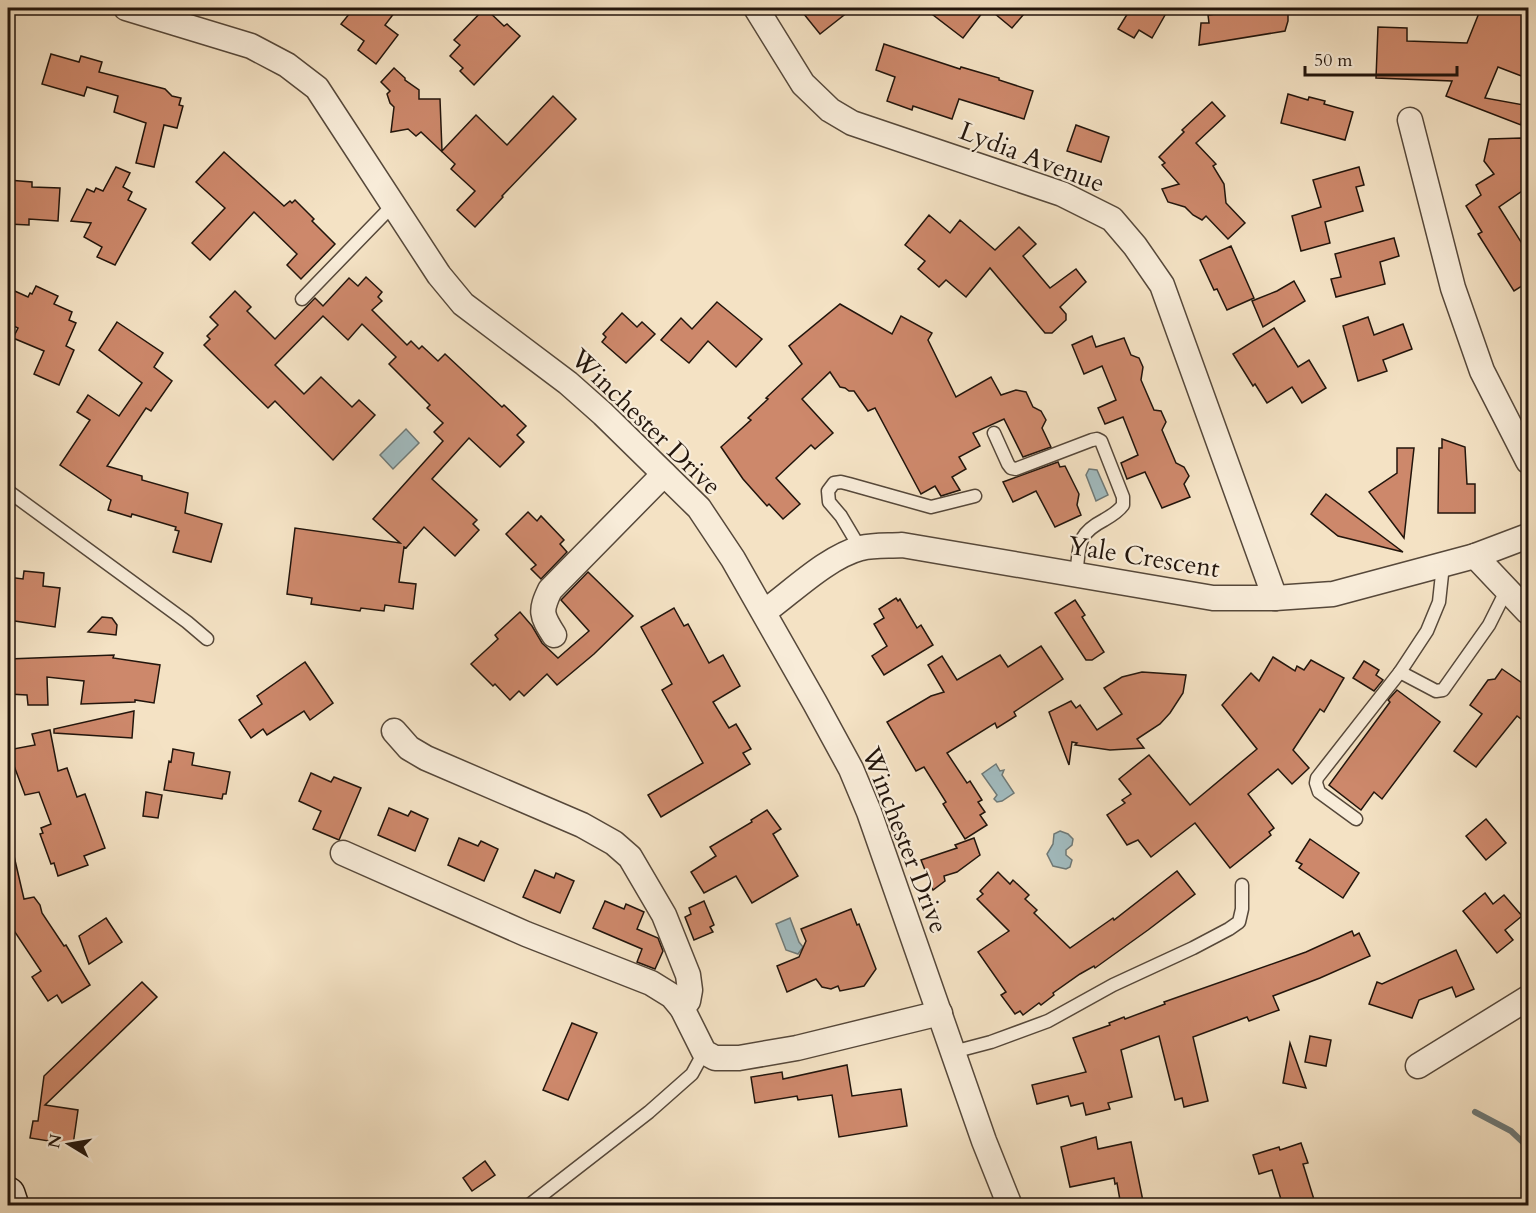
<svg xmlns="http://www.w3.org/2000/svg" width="1536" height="1213" font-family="Cardo,serif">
<rect width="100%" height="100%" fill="#f4e2c4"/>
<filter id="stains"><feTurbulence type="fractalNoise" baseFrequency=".00333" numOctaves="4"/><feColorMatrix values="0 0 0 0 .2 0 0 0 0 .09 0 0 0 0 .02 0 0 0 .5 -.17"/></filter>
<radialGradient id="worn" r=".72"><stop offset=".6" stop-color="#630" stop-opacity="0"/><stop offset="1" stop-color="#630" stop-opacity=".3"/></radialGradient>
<!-- water -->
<g fill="#a1bbbf" stroke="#6e7977" stroke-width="1.5">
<path d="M406 429 419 443 393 469 380 455Z"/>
<path d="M1089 469 1097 470 1108 495 1096 501 1086 475Z"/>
<path d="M996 764 1000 771 1004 770 1002 775 1014 793 1002 801 997 802 994 799 997 795 982 774Z"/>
<path d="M1060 831 1068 834 1073 839 1072 845 1066 850V855L1072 860 1070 867 1066 869 1053 866 1047 854 1053 844 1054 834Z"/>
<path d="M790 918 799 942 803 947 798 954 786 950 776 924Z"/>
</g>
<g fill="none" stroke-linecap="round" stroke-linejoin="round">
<!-- stream -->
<path stroke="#6e7977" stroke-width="6" d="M1475 1112 1511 1131 1528 1147"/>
</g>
<!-- building -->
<g fill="#cd886b" stroke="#22150c" stroke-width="1.5">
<path d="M354 8H398L385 25 398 35 376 64 358 50 364 41 341 24Z"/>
<path d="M485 8 504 26 507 24 520 36 474 85 460 71 463 68 450 56 460 45 454 40Z"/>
<path d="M799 8H853L820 34Z"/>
<path d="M924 8H986L963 38Z"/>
<path d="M988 8H1029L1012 28Z"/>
<path d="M1131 8H1169L1152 38 1139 30 1134 38 1118 29Z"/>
<path d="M1251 8H1288V21L1285 31 1199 45 1201 23H1209L1208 15 1251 9Z"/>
<path d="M1481 8H1500L1514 13 1516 8 1528 11V65L1524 77 1498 67 1485 98 1524 105 1521 125 1446 96 1452 81 1376 78 1378 27 1407 28V41L1467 43Z"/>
<path d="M884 44 960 69 961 67 999 78V80L1033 91 1024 119 959 99 952 119 913 106 912 110 887 101 895 77 876 70Z"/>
<path d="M51 54 79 62 81 56 102 62 99 72 165 89 172 96 181 98 179 105 183 106 177 128 164 125 154 167 136 163 146 123 114 112 118 96 87 87 84 96 42 84Z"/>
<path d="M394 68 405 78V80L419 90V99H440L442 151 476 115 507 145 553 96 576 119 502 196 503 197 475 227 457 210 475 191 451 169 455 164 421 132 416 136 408 129 391 132 394 107 390 103 387 94 390 91 381 82Z"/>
<path d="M1288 94 1308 100 1309 97 1325 101 1324 104 1353 112 1345 140 1281 123Z"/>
<path d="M1212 102 1225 116 1196 143 1216 164 1213 166 1224 184 1226 203 1245 223 1228 239 1206 216 1202 220 1193 215 1185 207 1168 202 1162 189 1179 184 1162 165 1165 163 1159 157 1184 132 1182 130Z"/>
<path d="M1076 125 1109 137 1101 162 1067 151Z"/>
<path d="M1521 138 1528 150V168L1523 172 1527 179 1524 181 1528 187 1499 207 1528 253V282L1514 291 1478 234 1482 232 1466 206 1481 195 1476 185 1494 174 1484 161 1489 139Z"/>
<path d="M224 152 284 206 290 201 292 203 295 200 314 219 312 221 335 244 301 279 287 265 297 254 254 212 210 260 192 243 225 208 196 182Z"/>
<path d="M116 167 130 173 123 187 132 192 128 200 146 209 115 265 97 257 102 247 84 237 91 223 71 221 87 189 94 192 96 188 103 191Z"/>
<path d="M1359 167 1364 185 1356 187 1363 211 1325 222 1330 243 1301 251 1292 216 1321 207 1313 180Z"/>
<path d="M8 180 32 182V187L60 188 58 221 29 219V225L8 224Z"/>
<path d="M929 215 950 233 960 220 995 250 1019 227 1036 244 1023 256 1050 288 1076 269 1086 282 1060 307 1066 314V320L1052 333H1045L990 268 966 297 946 280 939 287 918 269 925 261 905 245Z"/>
<path d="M1394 238 1399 256 1380 262 1385 284 1336 297 1331 279 1341 277 1335 254Z"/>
<path d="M1231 246 1254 298 1227 310 1217 289 1214 290 1200 260Z"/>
<path d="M366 277 382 292 378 297 382 301 372 310 407 345 411 341 419 349 422 346 438 361 445 354 502 407 504 405 526 426 517 435 524 442 500 467 469 438 432 479 477 520 473 524 479 530 455 556 424 527 406 548 404 547 399 582 416 584 413 609 385 605 384 611 361 608 360 611 311 604 312 598 287 594 295 528 400 543 373 519 443 441 434 432 443 423 427 408 430 405 389 364 396 357 362 324 348 340 323 316 275 365 304 394 321 377 352 407 359 400 375 415 333 460 275 401 268 408 204 345 210 339 207 336 218 325 210 317 235 291 251 307 247 311 275 339 315 298 323 306 349 278 358 286Z"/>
<path d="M1294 281 1305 301 1263 327 1252 301 1277 291Z"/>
<path d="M36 286 58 296 54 304 72 312 69 320 76 323 66 346 74 350 59 385 34 374 44 351 13 338 18 328 8 323V288L28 297 30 293 32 294Z"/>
<path d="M717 302 762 339 736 367 708 341 689 363 661 340 681 318 692 329Z"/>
<path d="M840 304 892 334 901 316 932 333 928 340 956 397 991 377 1001 395 1016 390 1026 392 1033 407 1041 411 1046 420 1042 428 1051 447 1023 457 1004 419 973 433 980 446 959 457 966 469 952 477 960 490 941 496 935 486 921 494 875 408 868 411 854 391H849L845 388 840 387 830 372 802 399 833 433 815 449 811 445 776 478 800 504 783 519 769 504 767 506 743 479 721 447 751 420 748 418 768 399 766 398 802 364 789 346Z"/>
<path d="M622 313 637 327 642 322 655 334 626 363 602 342 606 337 603 334Z"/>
<path d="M1368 317 1374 335 1403 324 1412 349 1383 360 1387 371 1358 381 1343 326Z"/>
<path d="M117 322 163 353 154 367 172 381 151 411 146 408 107 466 142 476V480L188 493 185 513 222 524 211 562 173 552 179 531 175 530 176 527 132 514 131 517 108 510 111 500 60 465 90 420 77 412 88 395 119 416 142 383 99 350Z"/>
<path d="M1274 328 1298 367 1309 360 1326 388 1302 403 1292 387 1267 403 1255 384 1253 386 1233 354Z"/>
<path d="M1092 336 1096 347 1124 338 1131 355 1139 358 1143 367 1141 380 1154 410 1161 411 1166 422 1162 430 1176 463 1184 467 1189 476 1184 484 1190 497 1162 508 1145 472 1127 479 1121 463 1138 455 1123 417 1105 424 1098 408 1116 400 1102 366 1084 374 1072 345Z"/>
<path d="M1442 439 1465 447 1467 484H1475V513H1438L1439 448H1442Z"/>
<path d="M1397 448H1414L1404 538 1369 492 1397 473Z"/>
<path d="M1058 462 1060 467 1065 466 1079 494 1077 505 1081 515 1055 527 1036 491 1013 502 1003 482Z"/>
<path d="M1326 494 1403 552 1338 536 1311 514Z"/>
<path d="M528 512 537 521 541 516 564 540 560 544 567 552 541 579 531 569 536 565 506 534Z"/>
<path d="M24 571 44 573 43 586 60 588 55 627 8 620V577L23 579Z"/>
<path d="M588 572 633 616 594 654 557 685 547 674 524 696 519 691 510 700 495 684 493 686 471 664 498 639 495 635 520 612 532 626 542 643 558 658 589 631 561 600Z"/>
<path d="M896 598 898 601 900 599 917 628 921 625 933 645 884 675 872 656 887 646 874 624 884 618 879 609Z"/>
<path d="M1075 600 1085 615 1082 617 1104 652 1092 660H1086L1055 613Z"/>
<path d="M674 608 684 626 688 624 709 663 723 655 740 686 713 702 729 728 736 724 751 749 743 753 750 764 661 817 648 795 703 763 662 690 672 684 641 627Z"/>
<path d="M102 617 112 618 117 625 116 635 88 632Z"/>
<path d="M1041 646 1063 679 1014 712 1016 716 997 728 995 723 947 753 967 783 970 781 982 800 978 802 985 812 980 815 987 825 965 839 943 804 946 802 924 767 916 771 887 722 931 696 944 692 928 665 942 656 957 680 1000 655 1008 667Z"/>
<path d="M114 655 113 658 160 665 154 703 135 700V702L81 704 84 681 47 677 48 705H28L27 695 8 694V659Z"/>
<path d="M1273 657 1295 671 1297 666 1304 670 1311 660 1344 678 1324 712 1320 709 1293 750 1309 768 1292 784 1278 769 1248 794 1274 828 1269 832 1271 835 1230 868 1195 823 1151 857 1138 840 1127 845 1107 815 1125 803 1122 800 1131 794 1119 779 1149 755 1190 805 1257 749 1222 705 1251 673 1259 681Z"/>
<path d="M1364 661 1379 670 1376 675 1383 680 1374 691 1353 678Z"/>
<path d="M305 662 333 703 310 720 304 711 267 735 263 729 251 738 239 720 262 704 257 696Z"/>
<path d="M1502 669 1528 687V724L1517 716 1476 767 1454 751 1482 714 1470 705 1488 680 1495 679Z"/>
<path d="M1142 672 1186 675 1183 693 1170 713 1160 724 1137 739 1144 748 1110 750 1075 745 1077 743 1072 742 1069 765 1049 712 1071 701 1076 708 1080 705 1097 730 1122 714 1104 688 1122 677Z"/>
<path d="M1397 690 1440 722 1382 799 1374 792 1361 810 1329 785 1390 702 1388 700Z"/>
<path d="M134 711 132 738 54 733V729Z"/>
<path d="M50 730 58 771 67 768 77 797 85 794 105 848 84 856 88 865 58 876 54 863 51 864 40 834 43 833 41 828 51 824 39 792 25 795 8 750 35 745 32 734Z"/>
<path d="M173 749 194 753 192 765 230 772 226 794H223L222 799 164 790 169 761 171 762Z"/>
<path d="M311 773 331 782 334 777 361 788 339 840 313 829 321 811 299 801Z"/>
<path d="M146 792 162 795 158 818 143 816Z"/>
<path d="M389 808 408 816 411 811 428 819 415 851 378 835Z"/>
<path d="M767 810 781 829 773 834 798 876 752 903 736 876 704 893 691 872 716 856 710 847 752 822 751 820Z"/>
<path d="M1486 819 1506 843 1486 860 1466 836Z"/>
<path d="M459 838 478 846 481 841 498 849 484 881 448 865Z"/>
<path d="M974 838 980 855 957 872 944 876 945 881 933 890 921 860 957 848 955 845Z"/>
<path d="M1310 839 1359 873 1343 898 1299 868 1302 864 1296 861Z"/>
<path d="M14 856 24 899 34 897 40 905 42 913 64 946 66 945 90 985 62 1003 57 995 48 1001 32 977 41 971 15 932 8 934V857Z"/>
<path d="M535 870 554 878 556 873 574 881 560 913 523 897Z"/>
<path d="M1177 871 1195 894 1148 930 1095 968 1094 966 1080 974 1053 993 1054 995 1041 1005 1039 1003 1023 1015 1020 1011 1015 1014 1001 995 1006 992 978 952 1009 931 977 899 983 894 980 891 998 872 1010 884 1013 880 1029 895 1025 899 1037 910 1034 913 1070 948 1113 918 1114 920Z"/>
<path d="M1485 893 1493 904 1504 895 1522 916 1505 930 1513 940 1497 953 1463 911Z"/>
<path d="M605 901 624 909 626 904 644 912 637 929 658 938 663 951 655 969 637 962 642 949 593 928Z"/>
<path d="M704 901 714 925 710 927 713 932 694 940 685 917 691 914 689 908Z"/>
<path d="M851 909 857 925 859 924 876 969 864 986 840 991 838 986 831 989 822 987 816 979 787 992 777 966 799 957 806 941 801 929Z"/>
<path d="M106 918 122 942 89 964 79 936Z"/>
<path d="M1352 931 1354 936 1359 933 1370 956 1320 978 1273 996 1279 1010 1249 1021 1247 1017 1193 1037 1208 1101 1184 1107 1182 1098 1175 1100 1159 1036 1121 1050 1132 1097 1108 1103 1110 1109 1086 1115 1083 1103 1071 1106 1068 1096 1037 1104 1032 1085 1086 1072 1073 1038 1110 1025 1109 1023 1124 1017 1125 1019 1165 1004 1164 1002 1306 952Z"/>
<path d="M1456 950 1474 989 1456 997 1452 987 1419 1000 1412 1018 1369 1004 1377 982 1382 984Z"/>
<path d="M142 982 157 997 45 1105 78 1110 73 1145 30 1138 33 1121H38L44 1076Z"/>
<path d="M572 1023 597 1033 568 1100 543 1090Z"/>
<path d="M1310 1036 1331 1040 1326 1066 1305 1062Z"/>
<path d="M1290 1043 1306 1088 1283 1083Z"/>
<path d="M847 1065 852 1096 901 1089 907 1126 839 1137 832 1095 798 1100 797 1096 755 1103 751 1077 782 1072 783 1079Z"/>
<path d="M1096 1137 1098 1149 1131 1142 1144 1206H1121L1117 1183 1115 1184 1114 1178 1070 1187 1061 1147Z"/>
<path d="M1301 1143 1308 1163 1303 1164 1316 1206H1283L1272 1170 1259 1174 1253 1155 1279 1147 1280 1150Z"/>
<path d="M485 1161 495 1175 472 1191 463 1178Z"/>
</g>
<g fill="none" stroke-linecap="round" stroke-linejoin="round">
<!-- lane casing -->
<g stroke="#56483a" stroke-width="15">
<g id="lane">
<path d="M302 299 393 205"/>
<path d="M994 433 1008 464 1011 468 1016 469 1092 440 1097 439 1101 441 1123 497V505C1118 512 1111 516 1104 520 1075 535 1080 547 1076 576"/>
<path d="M8 491 187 622 207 639"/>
<path d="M860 548 841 516 829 502 828 491 834 483 841 482 849 484 931 507 975 496"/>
<path d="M1400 672 1436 691 1443 690 1489 625 1506 591"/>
<path d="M1356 819 1319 792 1316 783 1317 778 1400 672 1427 631 1439 602 1443 565"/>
<path d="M953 1052 991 1042 1048 1021 1113 985 1193 948 1229 929 1239 922 1242 909V885"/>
<path d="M528 1206 649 1112 692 1074 704 1052"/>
</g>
</g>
<!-- street casing -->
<g stroke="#56483a" stroke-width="27">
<g id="street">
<path d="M126 8 251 46 287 65 317 88 439 275 463 304 568 383 603 414 699 508 733 559 815 703 851 769 869 812 984 1141 1010 1206"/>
<path d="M756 8 803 84 830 110 852 123 1062 194 1112 219 1135 246 1162 285 1275 598"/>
<path d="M1410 120 1453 288 1482 371 1528 461"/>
<path d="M1475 556 1528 612"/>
<path d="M764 612C792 592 827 557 861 548 874 545 889 546 902 545L1213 598H1275L1333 594 1475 556 1528 536"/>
<path d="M554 635C541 615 540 611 550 590L664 474"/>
<path d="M394 731 409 748 426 758 582 825 614 843 630 857 664 915 688 975 690 990 688 1001 682 1008"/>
<path d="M343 853 526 934 651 983 672 996 682 1008 704 1052 715 1058H739L797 1048 940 1013"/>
<path d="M1418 1066 1528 998"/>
</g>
</g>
<!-- secondary casing -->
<g stroke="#22150c" stroke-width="36">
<path id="secondary" d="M8 1194 12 1206"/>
</g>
<!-- lane -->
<use href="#lane" stroke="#f8ecd9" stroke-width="12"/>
<!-- street -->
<use href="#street" stroke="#f8ecd9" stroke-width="24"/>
<!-- secondary -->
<use href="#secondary" stroke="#f8ecd9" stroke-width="33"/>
</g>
<g text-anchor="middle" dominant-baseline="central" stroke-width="4.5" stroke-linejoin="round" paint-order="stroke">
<!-- street labels -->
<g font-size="26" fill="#22150c" stroke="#f8ecd9">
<text transform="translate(1032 157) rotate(21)">Lydia Avenue</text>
<text transform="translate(646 422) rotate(44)">Winchester Drive</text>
<text transform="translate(1144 557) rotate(9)">Yale Crescent</text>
<text transform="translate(905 840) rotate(69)">Winchester Drive</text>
</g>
</g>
<!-- margin -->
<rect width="1536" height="1213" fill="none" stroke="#f4e2c4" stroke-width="30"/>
<rect x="9" y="9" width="1518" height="1195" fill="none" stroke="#22150c" stroke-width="3"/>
<rect x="15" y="15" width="1506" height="1183" fill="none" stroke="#22150c" stroke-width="1.5"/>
<!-- north arrow -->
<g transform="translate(69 1144) rotate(281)" stroke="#f8ecd9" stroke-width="4.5" paint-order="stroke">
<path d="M0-4.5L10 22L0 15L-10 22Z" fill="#22150c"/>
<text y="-9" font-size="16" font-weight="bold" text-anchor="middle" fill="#22150c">N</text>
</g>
<!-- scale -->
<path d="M1305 66v9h152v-9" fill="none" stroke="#22150c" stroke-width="3"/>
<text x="1314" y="66" font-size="18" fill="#22150c" stroke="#f8ecd9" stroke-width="4.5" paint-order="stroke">50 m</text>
<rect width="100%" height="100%" filter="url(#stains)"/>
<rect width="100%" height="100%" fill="url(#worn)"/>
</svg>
